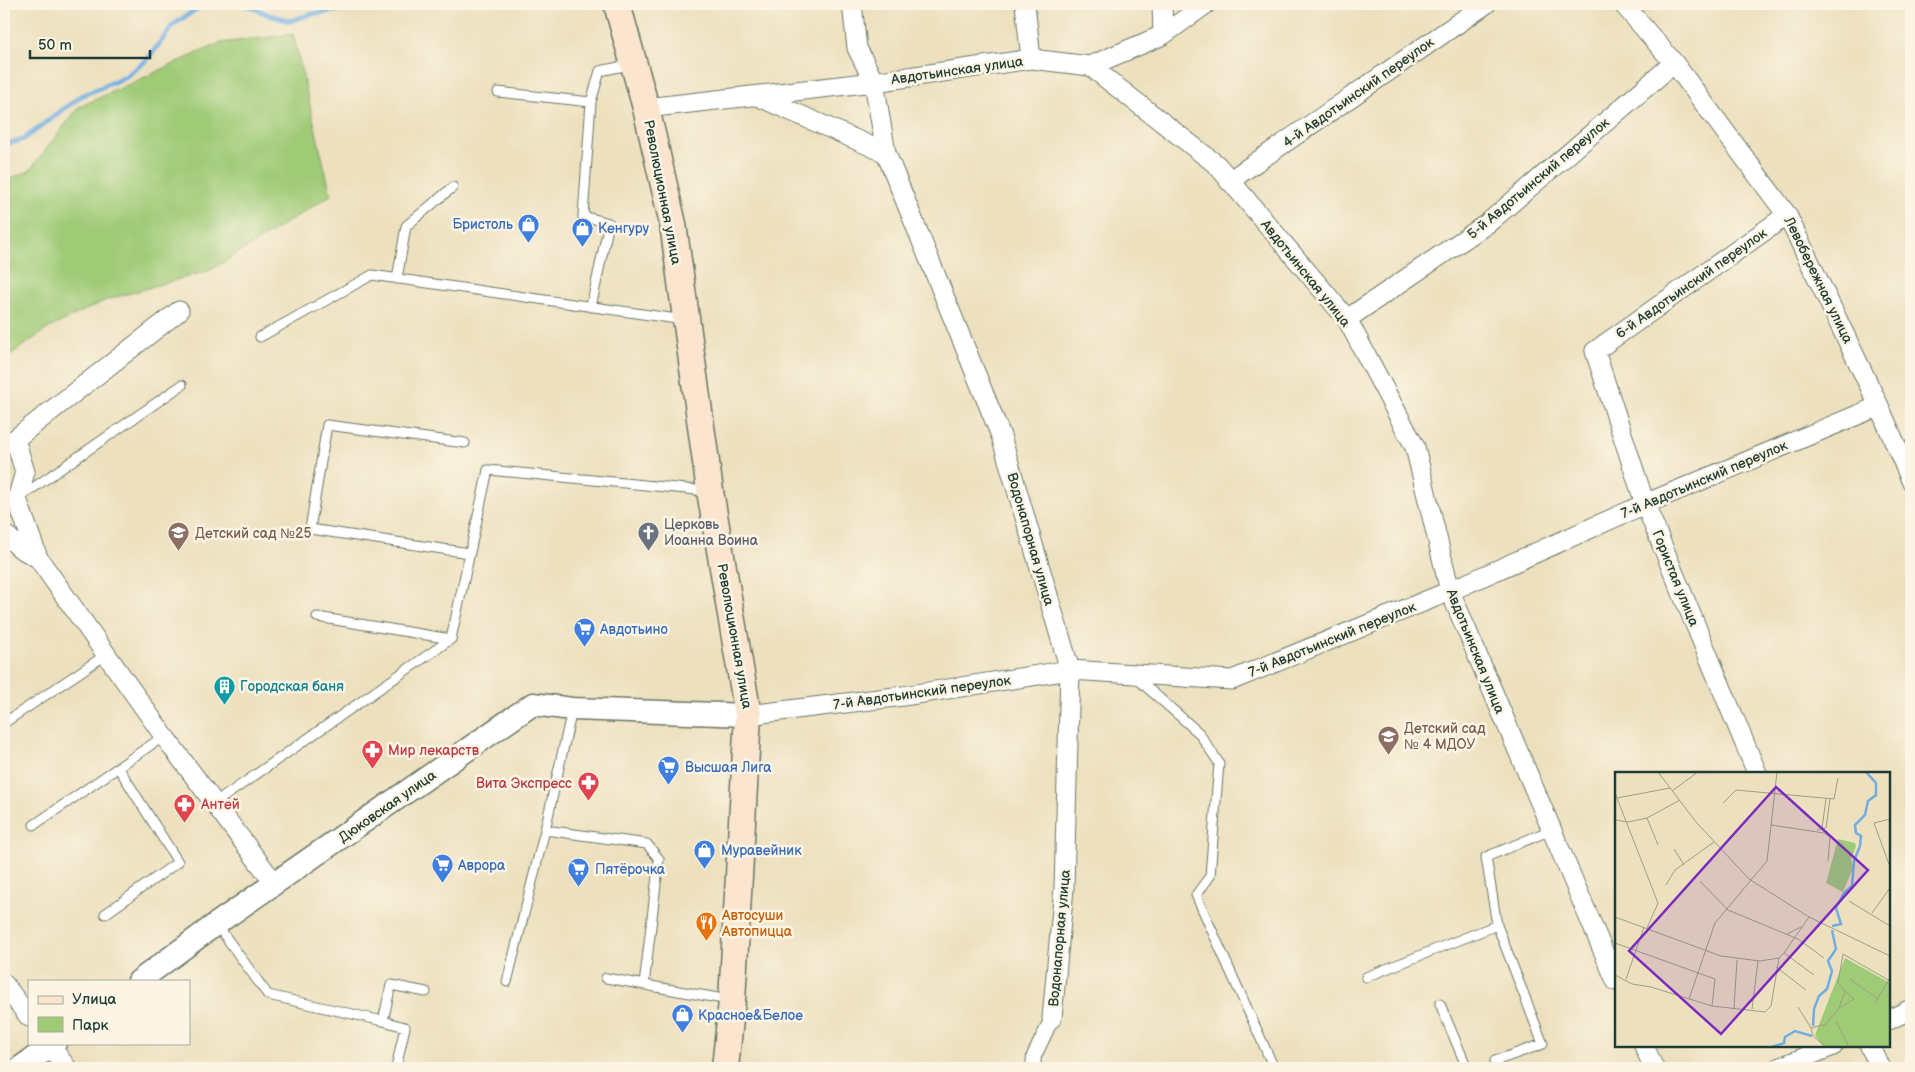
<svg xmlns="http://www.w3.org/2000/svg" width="1915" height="1072" viewBox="0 0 1915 1072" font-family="'Balsamiq Sans',sans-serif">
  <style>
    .green { fill: #9fca76; stroke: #5f8455 }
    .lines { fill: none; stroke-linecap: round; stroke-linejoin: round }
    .stream { stroke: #70ade2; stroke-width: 5 }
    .service-casing { stroke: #677664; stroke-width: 11 }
    .pedestrian-casing { stroke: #677664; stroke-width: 16 }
    .minor-casing { stroke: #677664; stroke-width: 21 }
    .tertiary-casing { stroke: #677664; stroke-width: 25 }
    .secondary-casing { stroke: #677664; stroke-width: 29 }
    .service { stroke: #fff; stroke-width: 9 }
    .pedestrian { stroke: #fff; stroke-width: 14 }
    .minor { stroke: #fff; stroke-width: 19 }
    .tertiary { stroke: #fff; stroke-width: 22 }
    .secondary { stroke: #fbe5cf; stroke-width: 26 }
    .labels { text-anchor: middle; stroke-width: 5; stroke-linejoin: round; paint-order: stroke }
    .street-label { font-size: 14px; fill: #1f3d34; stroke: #fcf5e5 }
    .shop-label { font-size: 14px; fill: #366cbe; stroke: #fcf5e5; text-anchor: start }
    .worship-label { font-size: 14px; fill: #5b616d; stroke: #fcf5e5; text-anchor: start }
    .education-label { font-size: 14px; fill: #785e54; stroke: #fcf5e5; text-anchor: start }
    .culture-label { font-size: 14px; fill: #0d838f; stroke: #fcf5e5; text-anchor: start }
    .health-label { font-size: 14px; fill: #be3a42; stroke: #fcf5e5; text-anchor: start }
    .food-label { font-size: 14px; fill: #c56008; stroke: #fcf5e5; text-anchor: start }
    .inset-river { fill: none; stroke: #70ade2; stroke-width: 2.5 }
    .inset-road { fill: none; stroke: #9b9f87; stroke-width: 1 }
    .view { fill: #7b2cbf; fill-opacity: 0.15; stroke: #7b2cbf; stroke-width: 2.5 }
    .inset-edge { fill: none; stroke: #1f3d34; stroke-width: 2.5 }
  </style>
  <rect width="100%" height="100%" fill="#fcf5e5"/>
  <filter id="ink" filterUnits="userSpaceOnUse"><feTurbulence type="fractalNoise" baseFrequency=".02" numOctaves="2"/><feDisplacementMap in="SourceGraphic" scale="10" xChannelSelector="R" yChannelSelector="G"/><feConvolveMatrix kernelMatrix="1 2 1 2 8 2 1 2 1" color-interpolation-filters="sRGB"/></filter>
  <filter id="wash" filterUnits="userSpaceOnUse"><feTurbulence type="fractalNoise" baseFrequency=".0096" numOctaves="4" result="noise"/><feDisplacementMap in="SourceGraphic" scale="20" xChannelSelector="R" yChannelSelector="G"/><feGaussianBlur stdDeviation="1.12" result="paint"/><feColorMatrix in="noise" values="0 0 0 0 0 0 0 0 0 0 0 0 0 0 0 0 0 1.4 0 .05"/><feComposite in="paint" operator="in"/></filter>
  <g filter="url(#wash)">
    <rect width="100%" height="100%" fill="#ede0be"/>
    <path class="green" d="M293 34 331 195 211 270 106 300 49 328 4 359V181L29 171 79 107 220 43Z"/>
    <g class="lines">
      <path class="stream" d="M245 4 269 15 290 21 311 14 355 8 368 4
        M4 145 24 139 81 96 125 77 148 59 173 25 201 6 230 4"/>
    </g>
  </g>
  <g filter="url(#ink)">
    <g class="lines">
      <defs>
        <path id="service" d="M498 92 591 102
          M397 279 406 226 453 187
          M591 307 609 223 583 216 591 102 600 71 633 64
          M260 337 372 275 684 320
          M465 443 327 425 310 529 469 553
          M20 497 182 385
          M317 617 451 639
          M1134 676 1199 733 1219 763 1210 876 1196 895 1274 1068
          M4 723 107 654
          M215 803 451 639 488 470 707 491
          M34 825 164 736
          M545 830 647 844 659 859 644 985
          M105 914 178 862 118 767
          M217 925 268 995 383 1021 391 985 426 992
          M1366 977 1497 925
          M606 978 729 1000
          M507 982 545 830 572 710
          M1440 1004 1467 1068
          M383 1021 405 1027 396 1068
          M1498 1068 1495 1061 1543 1044 1497 925 1486 857 1551 830"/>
        <path id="pedestrian" d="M1033 1068 1034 1056 1052 1018"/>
        <path id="minor" d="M852 4 857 48 874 82 886 153 1001 436 1070 670 1064 888 1052 1018
          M1025 4 1031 59
          M1162 4 1163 35
          M1623 4 1674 63 1787 215 1879 406 1911 480
          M1090 66 1163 35 1206 4
          M757 96 886 153
          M646 108 874 82 1031 59 1090 66 1217 165 1347 319 1415 447 1450 591 1616 981
          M1229 181 1486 4
          M179 311 15 439 25 472 17 499 38 558 164 736 275 884
          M1347 319 1488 223 1674 63
          M4 537H8L20 548 38 558
          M748 715 903 696 1070 670 1232 680 1450 591 1645 504 1879 406
          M1757 773 1645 504 1595 351 1787 215
          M4 984 29 1017
          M1889 1020 1911 1009
          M48 1043 67 1068
          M1644 1046 1654 1068
          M1870 1046 1880 1068
          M1778 1068 1833 1046"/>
        <path id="tertiary" d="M139 981 216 924 533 704 572 709 748 715
          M20 1068 55 1043"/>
        <path id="secondary" d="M617 4 646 108 673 224 710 491 748 715 732 1001 725 1068"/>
      </defs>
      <use href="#service" class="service-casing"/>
      <use href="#pedestrian" class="pedestrian-casing"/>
      <use href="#minor" class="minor-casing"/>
      <use href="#tertiary" class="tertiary-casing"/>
      <use href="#secondary" class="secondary-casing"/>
      <use href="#service" class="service"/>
      <use href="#pedestrian" class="pedestrian"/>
      <use href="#minor" class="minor"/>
      <use href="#tertiary" class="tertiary"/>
      <use href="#secondary" class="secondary"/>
    </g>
  </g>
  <defs>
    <symbol id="shop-pin" viewBox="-11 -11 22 30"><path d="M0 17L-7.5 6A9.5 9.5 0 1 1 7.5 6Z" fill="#3f7fe0" stroke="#fcf5e5"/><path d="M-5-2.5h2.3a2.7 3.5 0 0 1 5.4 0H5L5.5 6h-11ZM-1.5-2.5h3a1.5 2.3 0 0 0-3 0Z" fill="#fff"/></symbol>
    <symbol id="church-pin" viewBox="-11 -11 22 30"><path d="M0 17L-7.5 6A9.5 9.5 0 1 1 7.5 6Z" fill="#6b7280" stroke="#fcf5e5"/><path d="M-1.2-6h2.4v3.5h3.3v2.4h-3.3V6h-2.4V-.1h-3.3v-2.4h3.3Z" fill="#fff"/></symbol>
    <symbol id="school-pin" viewBox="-11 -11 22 30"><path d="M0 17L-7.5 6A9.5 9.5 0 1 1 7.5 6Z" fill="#8d6e63" stroke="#fcf5e5"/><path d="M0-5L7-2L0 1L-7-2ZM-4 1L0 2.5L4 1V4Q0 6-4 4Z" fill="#fff"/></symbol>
    <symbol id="supermarket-pin" viewBox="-11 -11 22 30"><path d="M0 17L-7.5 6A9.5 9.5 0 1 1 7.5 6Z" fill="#3f7fe0" stroke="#fcf5e5"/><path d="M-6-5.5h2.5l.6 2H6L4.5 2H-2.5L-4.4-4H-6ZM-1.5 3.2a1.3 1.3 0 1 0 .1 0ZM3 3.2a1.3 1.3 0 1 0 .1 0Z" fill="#fff"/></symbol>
    <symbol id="building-pin" viewBox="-11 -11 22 30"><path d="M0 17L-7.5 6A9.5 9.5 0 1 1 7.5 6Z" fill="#0f9aa8" stroke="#fcf5e5"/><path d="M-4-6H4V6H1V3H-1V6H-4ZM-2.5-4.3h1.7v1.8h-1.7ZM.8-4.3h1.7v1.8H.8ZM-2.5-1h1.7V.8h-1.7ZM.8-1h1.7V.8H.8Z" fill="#fff"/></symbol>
    <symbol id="pharmacy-pin" viewBox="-11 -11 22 30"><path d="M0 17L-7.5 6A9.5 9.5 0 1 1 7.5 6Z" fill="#e0444e" stroke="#fcf5e5"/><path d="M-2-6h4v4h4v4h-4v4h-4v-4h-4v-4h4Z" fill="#fff"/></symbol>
    <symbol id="restaurant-pin" viewBox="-11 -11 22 30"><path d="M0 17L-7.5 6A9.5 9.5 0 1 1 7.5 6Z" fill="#e8710a" stroke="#fcf5e5"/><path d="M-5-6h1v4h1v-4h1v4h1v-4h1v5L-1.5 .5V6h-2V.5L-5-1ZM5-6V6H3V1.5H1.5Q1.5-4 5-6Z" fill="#fff"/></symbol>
  </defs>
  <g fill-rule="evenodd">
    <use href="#shop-pin" x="516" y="212" width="25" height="34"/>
    <use href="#shop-pin" x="570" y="216" width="25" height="34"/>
    <use href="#church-pin" x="636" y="520" width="25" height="34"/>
    <use href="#school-pin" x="166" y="520" width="25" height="34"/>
    <use href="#supermarket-pin" x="572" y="616" width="25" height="34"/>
    <use href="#building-pin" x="212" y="674" width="25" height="34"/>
    <use href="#school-pin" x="1376" y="724" width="25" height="34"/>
    <use href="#pharmacy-pin" x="360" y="738" width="25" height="34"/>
    <use href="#supermarket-pin" x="656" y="754" width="25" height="34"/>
    <use href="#pharmacy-pin" x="576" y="770" width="25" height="34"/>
    <use href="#pharmacy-pin" x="172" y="792" width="25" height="34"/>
    <use href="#shop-pin" x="692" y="838" width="25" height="34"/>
    <use href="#supermarket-pin" x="430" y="852" width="25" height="34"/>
    <use href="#supermarket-pin" x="566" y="856" width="25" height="34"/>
    <use href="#restaurant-pin" x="694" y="910" width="25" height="34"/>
    <use href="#shop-pin" x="670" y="1002" width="25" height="34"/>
  </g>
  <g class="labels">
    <g class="street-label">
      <text transform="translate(957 70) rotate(-8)" y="5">Авдотьинская улица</text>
      <text transform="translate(1358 92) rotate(-35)" y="5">4-й Авдотьинский переулок</text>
      <text transform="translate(1538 178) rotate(-40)" y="5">5-й Авдотьинский переулок</text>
      <text transform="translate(663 192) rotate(79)" y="5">Революционная улица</text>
      <text transform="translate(1306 273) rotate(51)" y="5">Авдотьинская улица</text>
      <text transform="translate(1819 280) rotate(64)" y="5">Левобережная улица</text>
      <text transform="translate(1691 283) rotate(-35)" y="5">6-й Авдотьинский переулок</text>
      <text transform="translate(1704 479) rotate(-23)" y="5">7-й Авдотьинский переулок</text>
      <text transform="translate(1031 539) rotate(74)" y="5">Водонапорная улица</text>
      <text transform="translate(1676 578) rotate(68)" y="5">Гористая улица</text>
      <text transform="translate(735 636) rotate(80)" y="5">Революционная улица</text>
      <text transform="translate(1332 639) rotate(-22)" y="5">7-й Авдотьинский переулок</text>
      <text transform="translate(1476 651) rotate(68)" y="5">Авдотьинская улица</text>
      <text transform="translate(922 692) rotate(-8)" y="5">7-й Авдотьинский переулок</text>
      <text transform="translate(387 806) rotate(-35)" y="5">Дюковская улица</text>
      <text transform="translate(1059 938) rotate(-85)" y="5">Водонапорная улица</text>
    </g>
    <g class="shop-label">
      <text x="513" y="229" text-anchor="end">Бристоль</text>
      <text x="598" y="233">Кенгуру</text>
      <text x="600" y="634">Авдотьино</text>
      <text x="685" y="772">Высшая Лига</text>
      <text x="721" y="855">Муравейник</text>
      <text x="458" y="870">Аврора</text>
      <text x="595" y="874">Пятёрочка</text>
      <text x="698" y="1020">Красное&amp;Белое</text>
    </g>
    <g class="worship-label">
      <text x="664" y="529">Церковь<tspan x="664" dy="16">Иоанна Воина</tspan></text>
    </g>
    <g class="education-label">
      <text x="195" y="538">Детский сад №25</text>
      <text x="1404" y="733">Детский сад<tspan x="1404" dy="16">№ 4 МДОУ</tspan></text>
    </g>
    <g class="culture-label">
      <text x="240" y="691">Городская баня</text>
    </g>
    <g class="health-label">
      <text x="388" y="755">Мир лекарств</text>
      <text x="572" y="788" text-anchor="end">Вита Экспресс</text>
      <text x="201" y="809">Антей</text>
    </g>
    <g class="food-label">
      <text x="722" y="920">Автосуши<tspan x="722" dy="16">Автопицца</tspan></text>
    </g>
  </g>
  <g transform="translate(1615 772)">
    <rect width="275" height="275" fill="#ede0be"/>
    <path d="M223 67 240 71 241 74 236 87 238 96 228 120 211 111ZM230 186 275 211V275H209L200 263Z" fill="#9fca76"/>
    <path class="inset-river" d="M217 154 226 152 221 136 229 121 237 114 239 89 245 74 246 64 241 61 240 53 250 43 253 29 261 23V11L251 0M198 254 199 237 204 224 212 217 217 199 213 189 221 177 217 158M157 275 169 271 170 265 180 259 197 264"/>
    <path class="inset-road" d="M43 0 81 50 134 107 194 145 275 184M57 19 83 0M0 21 43 131 32 156M2 26 55 16M108 31 121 18 219 27 223 6M32 46 43 73M275 47 259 51 275 95M0 48 13 50 32 46 65 28M156 53 209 61 215 65 213 89M207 56H211L215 27M202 58 207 56 211 27M59 77 69 93M85 109 113 138 183 167 209 186M51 113 60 98 99 70M234 129 275 154M257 141 275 116M0 145 106 184 145 189 164 186 169 181 194 145M172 162 186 155M0 171 100 207 97 234M169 181 199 203M161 195 191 218M0 203 17 212 36 215 97 234 150 240 156 234 164 186M11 207 29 155M235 207 263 227M74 227 100 151 152 89 162 0M260 231 275 206M183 235 196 256M119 236 122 188M224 236 239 227 230 219M137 237 143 189M221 249 234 275M211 275 198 264 196 256 211 252 224 236 230 219 223 211 228 182 275 209"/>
    <path class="view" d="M161 15 253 98 106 262 14 179Z"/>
    <rect width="275" height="275" class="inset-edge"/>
  </g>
  <rect width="1915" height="1072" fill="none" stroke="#fcf5e5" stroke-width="20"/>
  <rect x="28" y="980" width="162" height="65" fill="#fcf5e5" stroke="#a4ab9e"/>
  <rect x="38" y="996" width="25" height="8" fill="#fbe5cf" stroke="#a4ab9e"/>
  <text x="72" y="1004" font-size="15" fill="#1f3d34">Улица</text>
  <rect x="38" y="1017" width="25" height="15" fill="#9fca76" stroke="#a4ab9e"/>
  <text x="72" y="1030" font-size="15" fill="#1f3d34">Парк</text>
  <path d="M30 50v8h120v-8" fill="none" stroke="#1f3d34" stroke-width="2.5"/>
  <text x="38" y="50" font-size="15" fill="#1f3d34" stroke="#fcf5e5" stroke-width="4" paint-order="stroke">50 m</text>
</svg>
